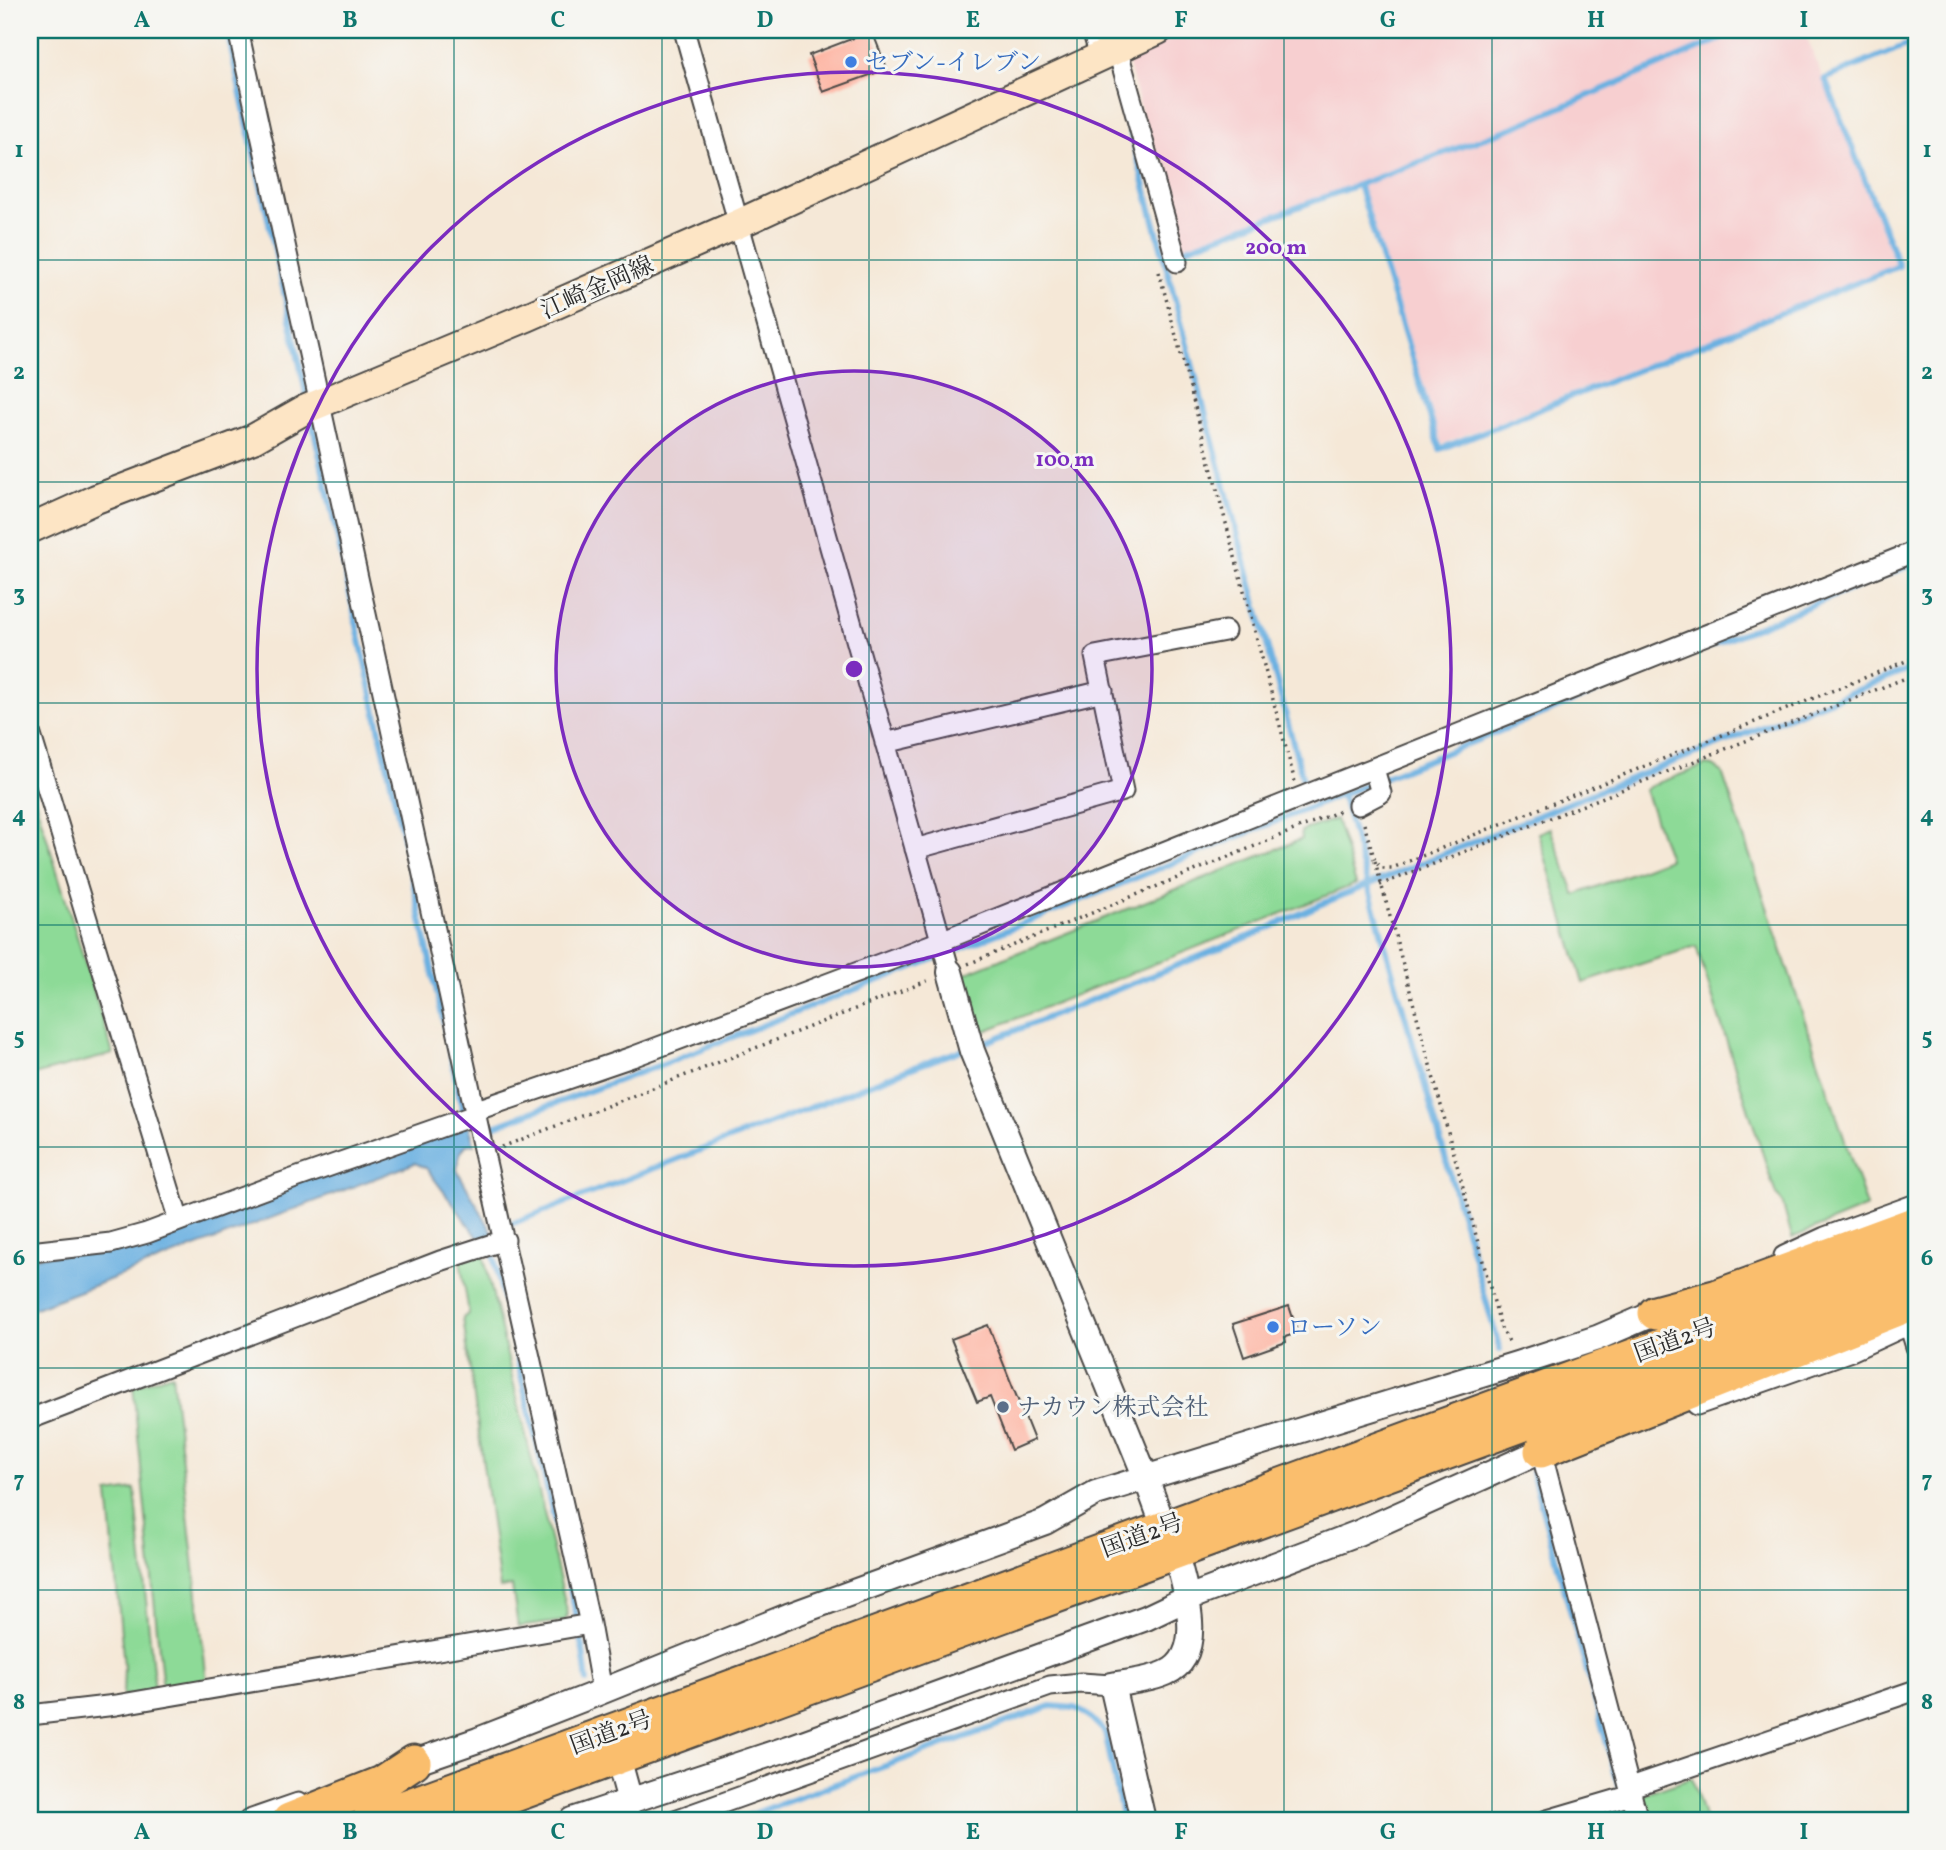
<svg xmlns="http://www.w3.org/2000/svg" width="1946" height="1850" viewBox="0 0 1946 1850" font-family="Vollkorn,'Noto Serif JP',serif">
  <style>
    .built { fill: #f7cfd0 }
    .green { fill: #8dda97; stroke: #5c8261; stroke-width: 2 }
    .water { fill: #6bb0e1; stroke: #4b6e86; stroke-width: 2 }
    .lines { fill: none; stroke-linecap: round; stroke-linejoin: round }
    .stream { stroke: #6bb0e1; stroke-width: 6 }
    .building { fill: #ffab97 }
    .minor-casing { stroke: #494745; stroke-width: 23 }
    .tertiary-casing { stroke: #494745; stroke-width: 28 }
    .secondary-casing { stroke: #494745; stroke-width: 32 }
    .trunk-casing { stroke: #494745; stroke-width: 37 }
    .path { stroke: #494745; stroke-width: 3.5; stroke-dasharray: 2 5; stroke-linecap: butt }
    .minor { stroke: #fff; stroke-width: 19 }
    .tertiary { stroke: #fff; stroke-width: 24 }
    .secondary { stroke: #fde5c5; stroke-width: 28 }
    .trunk { stroke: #fabe6d; stroke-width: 33 }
    .grid { fill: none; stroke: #0f766e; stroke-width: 2; stroke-opacity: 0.55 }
    .ring { fill: none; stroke: #7b2cbf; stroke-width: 3.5 }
    .shop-dot { fill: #3f7fe0; stroke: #f6f6f2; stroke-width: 2.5 }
    .service-dot { fill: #5c6f8a; stroke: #f6f6f2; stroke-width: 2.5 }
    .labels { text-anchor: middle; stroke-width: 6; stroke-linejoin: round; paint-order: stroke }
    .shop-label { font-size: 24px; fill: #366cbe; stroke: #f6f6f2; text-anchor: start }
    .street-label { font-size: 24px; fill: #2b2b2b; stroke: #f6f6f2 }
    .service-label { font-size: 24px; fill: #4e5e75; stroke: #f6f6f2; text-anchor: start }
    .centre { fill: #7b2cbf; stroke: #f6f6f2; stroke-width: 3.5 }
    .ring-label { font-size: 21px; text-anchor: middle; font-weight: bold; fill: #7b2cbf; stroke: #f6f6f2; stroke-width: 6; stroke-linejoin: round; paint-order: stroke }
    .neatline { fill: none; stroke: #0f766e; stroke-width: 2.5 }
    .grid-label { font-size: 23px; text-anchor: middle; font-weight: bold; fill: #0f766e }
  </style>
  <rect width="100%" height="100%" fill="#f6f6f2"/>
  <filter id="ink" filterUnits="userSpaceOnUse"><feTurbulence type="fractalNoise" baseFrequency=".0143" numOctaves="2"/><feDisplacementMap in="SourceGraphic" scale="14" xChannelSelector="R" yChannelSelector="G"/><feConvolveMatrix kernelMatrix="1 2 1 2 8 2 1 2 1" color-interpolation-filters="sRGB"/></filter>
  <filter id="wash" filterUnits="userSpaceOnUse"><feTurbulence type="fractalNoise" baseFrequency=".00686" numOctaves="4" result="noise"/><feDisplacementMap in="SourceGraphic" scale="28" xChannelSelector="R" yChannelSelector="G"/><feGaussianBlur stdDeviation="1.57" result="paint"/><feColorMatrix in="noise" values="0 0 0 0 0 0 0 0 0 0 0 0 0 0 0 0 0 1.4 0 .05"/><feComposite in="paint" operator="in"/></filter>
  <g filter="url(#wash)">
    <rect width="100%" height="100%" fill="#f5e8d7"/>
    <path class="built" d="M1183 30H1804L1895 265 1442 444 1361 181 1178 248 1129 65 1134 52Z"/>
    <path class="green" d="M1706 765 1713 766 1722 772 1867 1207 1792 1238 1782 1201 1776 1195 1696 946 1583 983 1538 833 1550 828 1575 895 1669 859 1645 790 1650 786Z
      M30 783 113 1054 30 1076Z
      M1336 819 1356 884 980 1033 964 974 1302 839 1301 831Z
      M483 1253 568 1615 564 1621 518 1627 512 1586 500 1588 463 1318 469 1313 460 1260Z
      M172 1374 207 1682 163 1690 133 1386Z
      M135 1489 155 1691 123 1696 124 1666 108 1493Z
      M1692 1778 1705 1820H1642L1636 1797Z"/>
    <path class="water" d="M468 1122 474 1144 466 1145 460 1154 457 1170 494 1235 480 1240 426 1168 415 1163 30 1310V1257L76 1253Z"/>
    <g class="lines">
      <path class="stream" d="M227 30 308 402
        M1103 30V31
        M1116 78 1306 791
        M1359 185 1440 449 1899 266 1825 79 1916 41
        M1179 251 1517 126 1742 30
        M311 416 464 1116
        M1342 794 1500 1350
        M984 1043 1258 933 1319 905 1581 798 1916 667
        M483 1130 655 1067 957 950 1916 563
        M511 1224 917 1066 962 1050
        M492 1249 581 1636 587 1681
        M1532 1472 1628 1820
        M736 1820 1051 1706 1075 1708 1089 1716 1105 1732 1123 1820"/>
    </g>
    <g id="blocks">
      <path class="building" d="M872 31 887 69 823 92 809 55Z
        M1289 1306 1298 1333 1285 1337 1286 1342 1244 1357 1233 1324Z
        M988 1325 1034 1440 1011 1450 990 1397 977 1402 951 1339Z"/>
    </g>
  </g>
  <g filter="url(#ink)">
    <use href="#blocks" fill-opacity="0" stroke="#494745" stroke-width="2"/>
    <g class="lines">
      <defs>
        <path id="minor" d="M238 30 484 1153 590 1624 602 1691
          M684 30 950 972
          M1092 30 1100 56
          M1117 48 1177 262
          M30 732 179 1221
          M885 743 1103 691
          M1358 805 1381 793 1374 769
          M915 849 1123 791 1095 656 1225 631
          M474 1111 632 1057 941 941 1916 551
          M30 1252 111 1243 147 1233 267 1188 475 1115
          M1784 1256 1825 1237 1916 1204
          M1909 1324 1916 1347
          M1697 1405 1851 1351 1916 1321
          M30 1419 440 1261 505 1240
          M1551 1449 1541 1451 1638 1820
          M30 1715 116 1705 590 1624
          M1631 1787 1916 1690
          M249 1820 298 1803
          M675 1820 1050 1686 1081 1683 1112 1685
          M1547 1820 1632 1795"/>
        <path id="tertiary" d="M950 972 972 1051 1146 1478 1158 1511
          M414 1762 478 1740 588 1697 788 1616 1045 1522 1096 1493 1517 1364 1597 1338 1655 1313
          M622 1772 630 1801 623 1816
          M572 1820 789 1748 1146 1618 1188 1598 1358 1533 1541 1451
          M1143 1820 1112 1685C1129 1682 1150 1680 1166 1673 1204 1657 1188 1599 1180 1569"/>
        <path id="secondary" d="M30 529 96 499 253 439 304 410 527 317 738 224 1158 30"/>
        <path id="trunk" d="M1655 1313 1715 1297 1916 1223
          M1541 1451 1911 1304
          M289 1820 382 1783 414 1762
          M369 1820 1916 1252
          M447 1820 1916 1280"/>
      </defs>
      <use href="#minor" class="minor-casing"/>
      <use href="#tertiary" class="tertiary-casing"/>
      <use href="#secondary" class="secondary-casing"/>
      <use href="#trunk" class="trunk-casing"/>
      <path class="path" d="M1159 272 1295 782
        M1364 824 1375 861 1382 868H1392L1916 657
        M1375 861 1501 1328 1511 1345
        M1380 885 1916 674
        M968 964 1340 811
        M502 1147 932 979"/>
      <use href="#minor" class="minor"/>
      <use href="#tertiary" class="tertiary"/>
      <use href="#secondary" class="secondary"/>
      <use href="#trunk" class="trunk"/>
    </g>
  </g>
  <path class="grid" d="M246 30V1820M454 30V1820M662 30V1820M869 30V1820M1077 30V1820M1284 30V1820M1492 30V1820M1700 30V1820M30 260H1916M30 482H1916M30 703H1916M30 925H1916M30 1147H1916M30 1368H1916M30 1590H1916"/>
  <circle cx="854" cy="669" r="298" fill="#7b2cbf" fill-opacity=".12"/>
  <g class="ring">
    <circle cx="854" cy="669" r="298"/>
    <circle cx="854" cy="669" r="597"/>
  </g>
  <g class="shop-dot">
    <circle cx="851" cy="62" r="7"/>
    <circle cx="1273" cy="1327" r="7"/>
  </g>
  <circle class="service-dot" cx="1003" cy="1407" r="7"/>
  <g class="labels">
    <g class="shop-label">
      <text x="865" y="70">セブン-イレブン</text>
      <text x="1287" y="1335">ローソン</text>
    </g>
    <g class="street-label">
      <text transform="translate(597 287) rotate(-24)" y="8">江崎金岡線</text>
      <text transform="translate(1675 1340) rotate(-20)" y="8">国道2号</text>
      <text transform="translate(1142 1535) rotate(-20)" y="8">国道2号</text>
      <text transform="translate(611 1732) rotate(-20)" y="8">国道2号</text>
    </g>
    <g class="service-label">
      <text x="1017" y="1415">ナカウン株式会社</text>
    </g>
  </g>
  <circle cx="854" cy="669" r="10" class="centre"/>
  <g class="ring-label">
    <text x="1276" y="254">200 m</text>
    <text x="1065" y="466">100 m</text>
  </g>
  <rect width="1946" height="1850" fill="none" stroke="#f6f6f2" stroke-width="77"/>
  <rect x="38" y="38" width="1870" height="1774" class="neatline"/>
  <g class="grid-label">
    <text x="142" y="27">A</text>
    <text x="350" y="27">B</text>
    <text x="558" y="27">C</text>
    <text x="765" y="27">D</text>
    <text x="973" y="27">E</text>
    <text x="1181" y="27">F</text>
    <text x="1388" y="27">G</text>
    <text x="1596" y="27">H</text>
    <text x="1804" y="27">I</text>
    <text x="19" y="157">1</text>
    <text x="1927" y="157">1</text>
    <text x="19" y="379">2</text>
    <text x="1927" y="379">2</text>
    <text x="19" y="601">3</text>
    <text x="1927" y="601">3</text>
    <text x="19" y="822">4</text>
    <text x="1927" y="822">4</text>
    <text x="19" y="1044">5</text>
    <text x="1927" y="1044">5</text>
    <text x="19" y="1265">6</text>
    <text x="1927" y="1265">6</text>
    <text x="19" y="1487">7</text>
    <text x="1927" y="1487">7</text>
    <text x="19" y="1709">8</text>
    <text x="1927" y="1709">8</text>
    <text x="142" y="1839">A</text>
    <text x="350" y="1839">B</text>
    <text x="558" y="1839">C</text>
    <text x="765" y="1839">D</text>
    <text x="973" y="1839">E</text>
    <text x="1181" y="1839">F</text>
    <text x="1388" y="1839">G</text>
    <text x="1596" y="1839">H</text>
    <text x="1804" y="1839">I</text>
  </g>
</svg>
